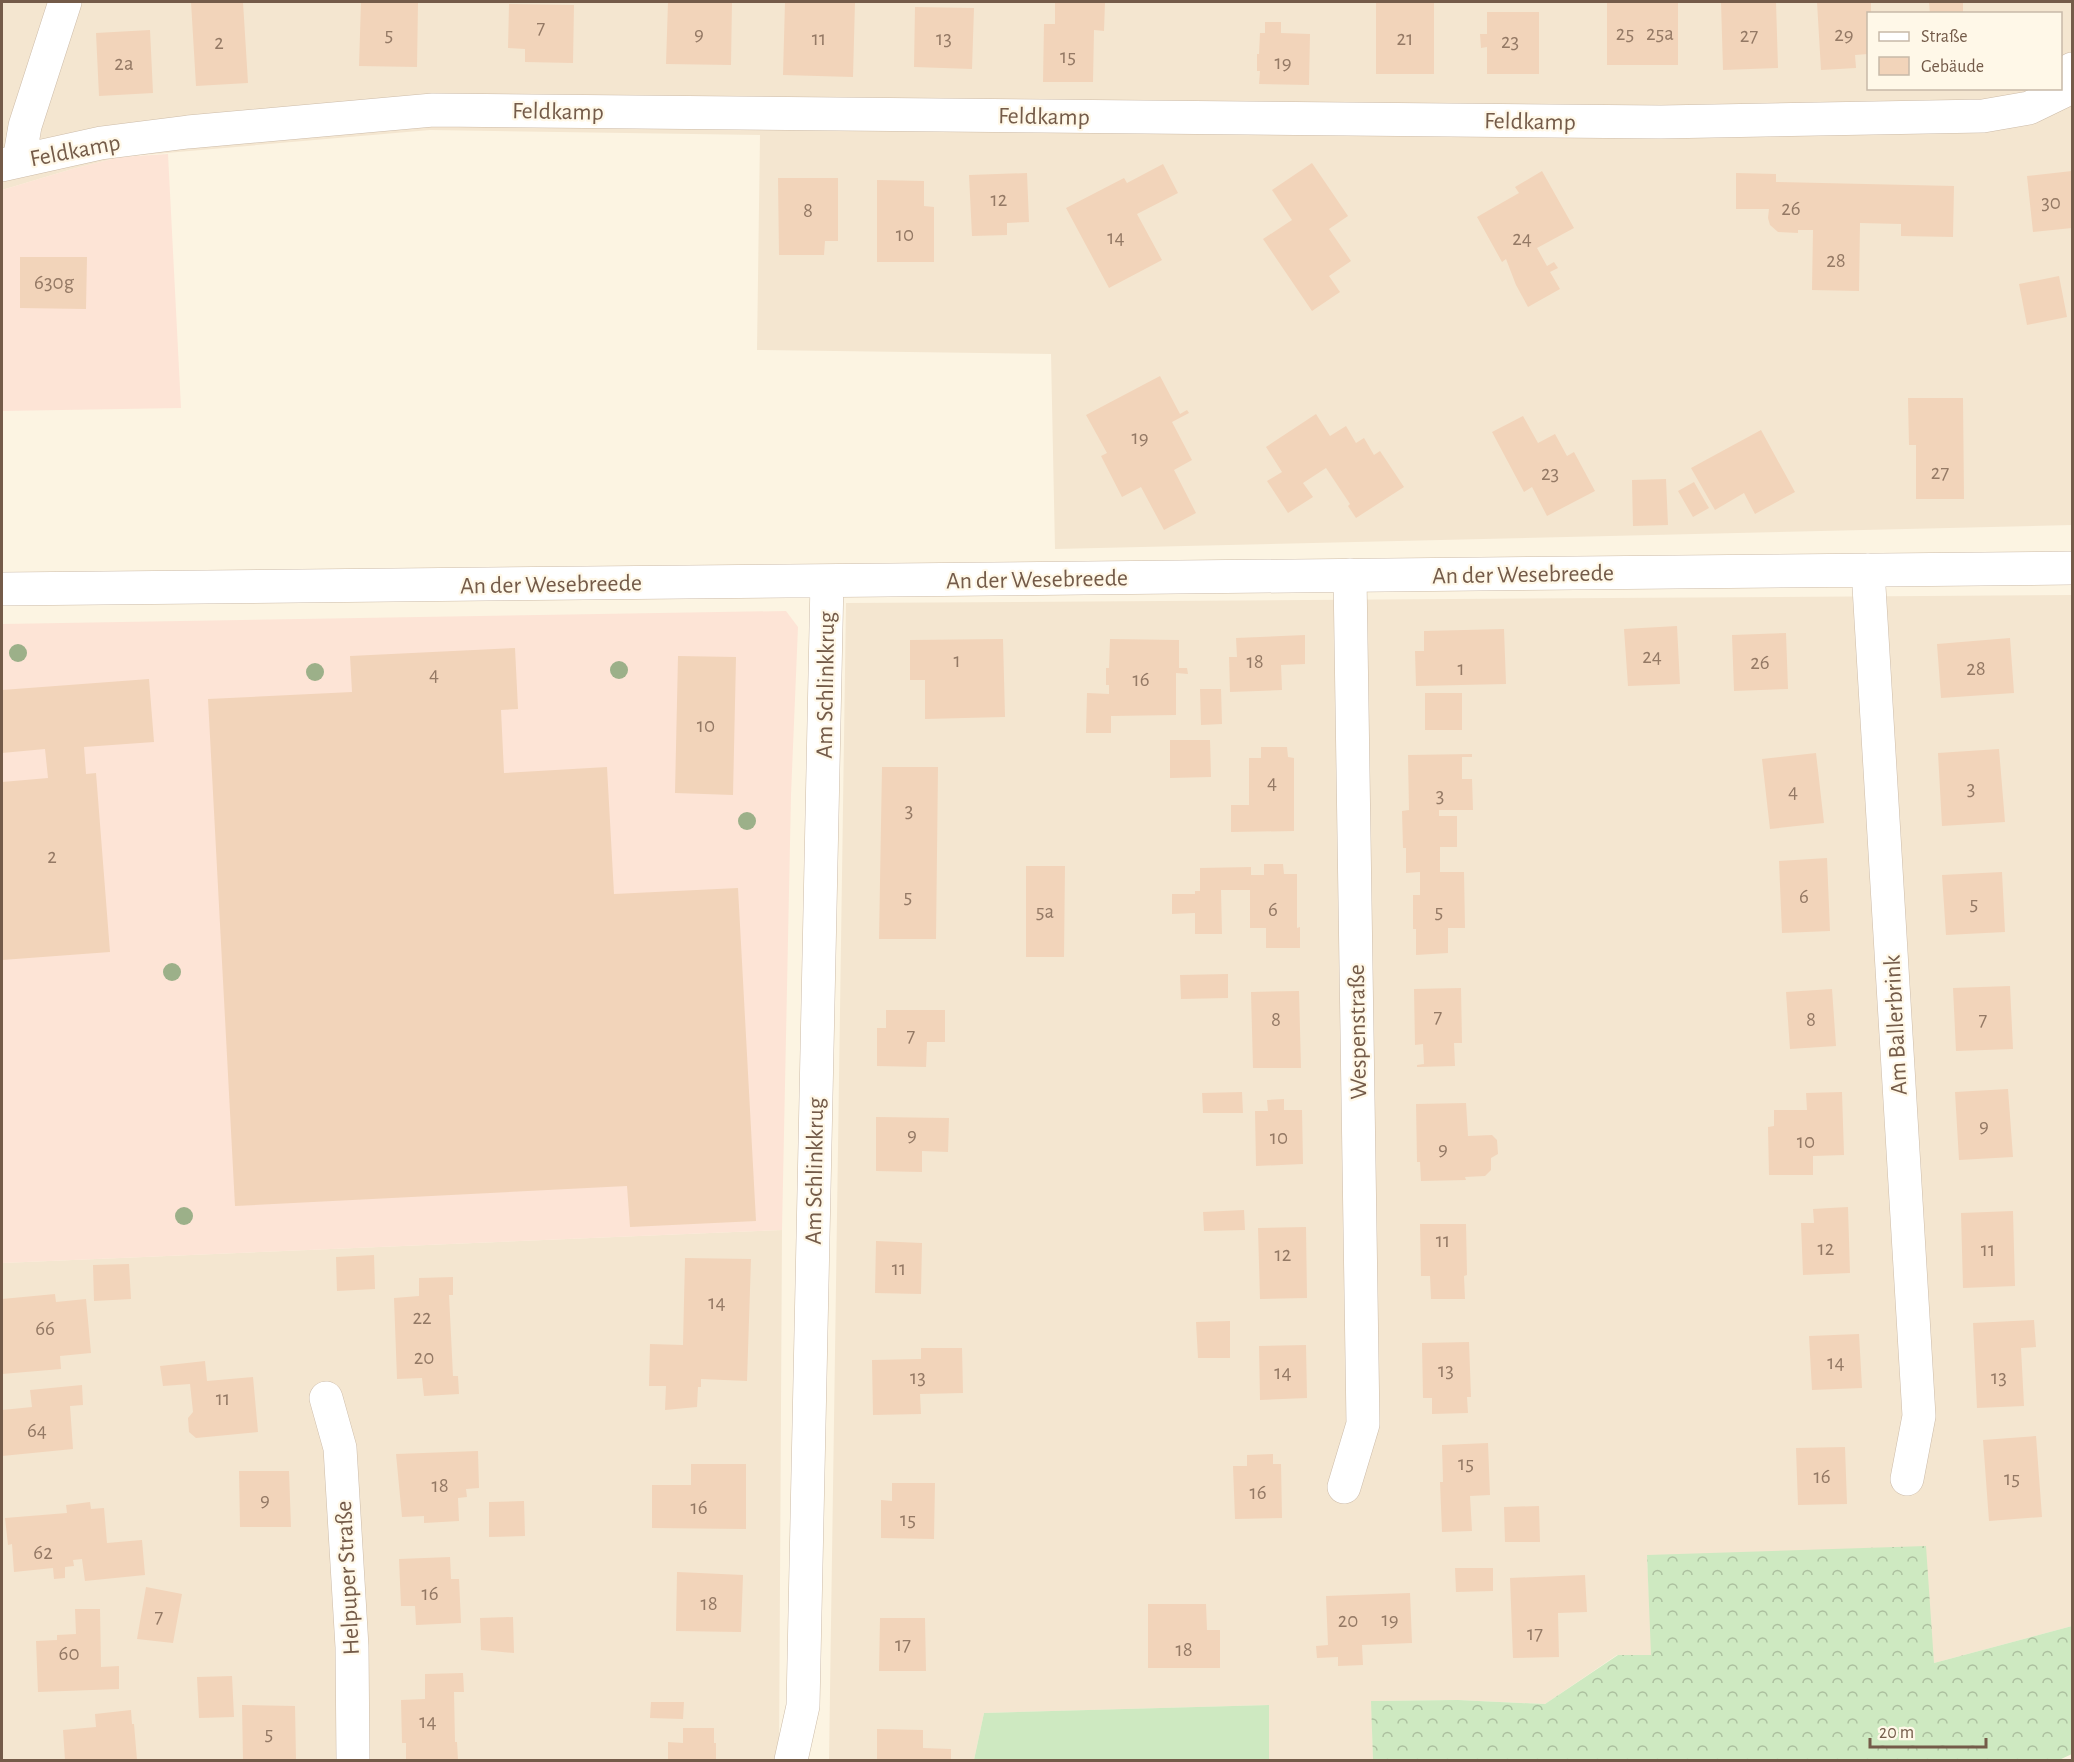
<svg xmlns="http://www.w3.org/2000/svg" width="2074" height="1762" viewBox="0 0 2074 1762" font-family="'Alegreya Sans',sans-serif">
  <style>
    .residential { fill: #f4e6d0; fill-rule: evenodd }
    .commercial { fill: #fde4d6 }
    .grass { fill: #cee9c1 }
    .forest { fill: url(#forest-crowns) }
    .building { fill: #f2d4ba }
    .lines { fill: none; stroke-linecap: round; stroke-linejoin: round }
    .minor-casing { stroke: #cdbca9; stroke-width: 34 }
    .minor { stroke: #fff; stroke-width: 33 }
    .tree { fill: #9cb089 }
    .labels { text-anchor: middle; stroke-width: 4.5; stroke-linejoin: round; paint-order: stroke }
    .number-label { font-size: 21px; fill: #947965 }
    .street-label { font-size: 24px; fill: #745b49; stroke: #fff8e8 }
  </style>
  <defs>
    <pattern id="forest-crowns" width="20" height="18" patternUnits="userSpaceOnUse" patternTransform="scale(1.5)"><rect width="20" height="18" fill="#cee9c1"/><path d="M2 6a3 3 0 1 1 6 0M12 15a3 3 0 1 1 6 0" fill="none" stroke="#acc09f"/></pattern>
  </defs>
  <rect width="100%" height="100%" fill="#fcf4e2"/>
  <path class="residential" d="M2 2H2072V525L1055 549 1051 354 757 350 760 135 430 130 120 157 72 169 2 190ZM1868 14H2060V88H1868Z
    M2072 595V1626L1934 1663 1647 1555 1652 1656 1617 1655 1545 1704 1458 1700 1372 1701 1373 1760H1269V1705L984 1713 974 1760H829L846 603Z
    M782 1230 779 1760H2V1263Z"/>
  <path class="commercial" d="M168 154 181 408 2 411V190L72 169 120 157Z
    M786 611 798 627 791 795 782 1230 2 1263V624Z"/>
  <path class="grass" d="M1269 1705V1760H974L984 1713Z"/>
  <path class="forest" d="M1926 1546 1934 1663 2072 1626V1754L2059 1760H1373L1371 1701 1458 1700 1545 1704 1618 1655H1651L1647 1555Z"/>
  <path class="building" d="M191 2H243L248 83 196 86Z
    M361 2H418L417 67 359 66Z
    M668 2H732L731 65 666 64Z
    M785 2H855L853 77 783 75Z
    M1055 2H1105L1104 31 1094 30 1093 82H1043L1044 24H1055Z
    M1376 2H1434V74H1376Z
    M1607 2H1678V65H1607Z
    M1721 2H1776L1778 68 1723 70Z
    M1817 2H1871V14H1868V54L1855 55 1856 68 1821 70Z
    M1929 2H1963V14H1930Z
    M509 4 574 5 573 63 525 62V49L508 48Z
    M915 7 974 8 972 69 914 67Z
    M1487 12H1539V74H1487V47L1481 48 1480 34H1487Z
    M1265 22H1281V33L1310 34 1309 85 1259 84 1260 71H1257V54H1259L1260 33H1265Z
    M150 30 153 93 99 96 96 33Z
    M1312 163 1348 216 1329 229 1351 261 1329 276 1340 292 1312 311 1263 239 1292 220 1272 190Z
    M1163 164 1178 193 1137 214 1162 260 1109 288 1066 208 1124 178 1127 183Z
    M1542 171 1574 228 1537 248 1547 266 1554 262 1558 268 1550 272 1560 289 1528 307 1516 285 1506 259 1502 262 1477 217 1519 193 1515 187Z
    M2072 171V228L2033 232 2027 176Z
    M1027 173 1029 222 1007 223V235L972 236 969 175Z
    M1736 173 1776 174V182L1954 186 1953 237 1901 236V224L1860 223 1859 291 1812 290 1813 230H1798V233L1778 232 1770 225 1768 218 1769 209H1736Z
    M778 178H838V241H825L824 255H779Z
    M877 180 924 181V206L934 207V262H877Z
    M20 257H87L86 309 20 308Z
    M2059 276 2067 317 2027 325 2019 284Z
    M1160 376 1180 414 1187 410 1189 413 1172 422 1192 460 1174 470 1196 513 1164 530 1141 487 1122 497 1101 456 1107 453 1086 415Z
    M1908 398H1963L1964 499H1916V445H1909Z
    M1316 414 1330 436 1346 426 1356 443 1364 438 1374 455 1380 451 1404 487 1356 518 1348 506 1350 504 1326 468 1303 483 1313 497 1288 513 1267 481 1282 472 1266 447Z
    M1523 416 1538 443 1555 434 1567 456 1574 452 1595 491 1547 516 1532 487 1524 492 1492 432Z
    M1761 430 1795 492 1755 514 1744 493 1715 510 1691 468Z
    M1666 479 1668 525 1633 526 1632 480Z
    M1694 482 1709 508 1693 517 1678 491Z
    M1677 626 1680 684 1628 686 1624 629Z
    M1504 629 1506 684 1416 686 1415 651H1424V631Z
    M1786 633 1788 689 1734 691 1732 635Z
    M1305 635V664L1281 665 1282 690 1230 692 1229 657H1237L1236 638Z
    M2010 638 2014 693 1941 698 1937 644Z
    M1003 639 1005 717 925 719V680H910V640Z
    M1110 639 1179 640V668H1187L1188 674 1176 673V715L1111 716V733H1086L1087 693 1109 694V685H1106V668H1109Z
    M515 648 518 709 501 710 504 773 607 767 614 894 738 888 756 1221 630 1227 627 1186 235 1206 208 699 352 692 350 656Z
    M678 656 736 657 733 795 675 793Z
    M149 679 154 742 84 747 86 774 96 773 110 952 2 960V782L48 778 45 749 2 753V690Z
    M1200 689H1221L1222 724 1201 725Z
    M1425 693H1462V730H1425Z
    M1170 740H1210L1211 777 1170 778Z
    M1261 747H1287L1288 757 1294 758V831L1231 832V805H1249V758H1261Z
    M1999 749 2005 822 1942 826 1938 753Z
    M1816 753 1824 823 1770 829 1762 759Z
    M1472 754V757H1462V779H1472L1473 810H1439V816H1457V847H1440V872H1464L1465 928H1448V953L1416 955V929H1413V895H1420V872L1406 873V848H1403L1402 811 1409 810 1408 755Z
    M882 767H938L936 939H879Z
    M1827 858 1830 931 1782 933 1779 861Z
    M1264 864H1283L1284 874H1297V928L1300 927V948H1266V928H1250V890H1221L1222 934H1195V913L1172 914V894H1195V891H1200V868L1251 867V875H1264Z
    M1026 866H1065L1064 957H1026Z
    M2002 872 2005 932 1946 935 1942 875Z
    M1228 974V998L1181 999 1180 975Z
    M2010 986 2013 1049 1956 1051 1953 988Z
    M1461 988 1462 1043H1454L1455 1066 1417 1067V1065L1424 1064 1423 1044 1415 1045 1414 989Z
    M1832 989 1836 1046 1790 1049 1786 992Z
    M1299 991 1301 1068H1253L1251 992Z
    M886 1010H945V1042H927L926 1067 877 1066V1028H886Z
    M2008 1089 2013 1157 1959 1160 1955 1092Z
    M1242 1092 1243 1113H1203L1202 1093Z
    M1842 1092 1844 1155 1813 1156V1175H1769L1768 1127 1774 1126V1110H1807L1806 1093Z
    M1284 1099V1110H1302L1303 1164 1256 1166 1255 1111H1268L1267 1100Z
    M1466 1103 1468 1136 1492 1135 1497 1140 1498 1154 1491 1158V1170L1485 1176 1465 1177 1466 1180 1421 1181 1420 1162H1417L1416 1104Z
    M876 1117 949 1118 948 1152 922 1151V1172L876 1171Z
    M1848 1207 1850 1273 1803 1275 1801 1223H1814L1813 1209Z
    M1244 1210 1245 1230 1204 1231 1203 1212Z
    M2013 1211 2015 1286 1963 1288 1961 1213Z
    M1420 1224H1466L1467 1275 1464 1276 1465 1299H1431L1430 1276H1421Z
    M1306 1227 1307 1298 1260 1299 1258 1228Z
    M876 1241 922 1243 921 1294 875 1293Z
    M374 1255 375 1289 337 1291 336 1257Z
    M685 1258 751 1259 747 1381 701 1379V1387H698L697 1407 665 1410 666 1386H649L650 1344 683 1345Z
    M129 1264 131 1299 94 1301 93 1265Z
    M453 1277V1295H449L453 1376H458L459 1394 424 1396 422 1378 397 1379 394 1298 419 1296V1278Z
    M55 1294 56 1302 86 1299 91 1353 60 1356 61 1369 2 1374V1299Z
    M2034 1320 2036 1347 2021 1348 2024 1406 1977 1408 1973 1323Z
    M1230 1321V1358H1198L1196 1322Z
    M1859 1334 1862 1388 1812 1390 1809 1336Z
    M1469 1342 1471 1397H1467L1468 1413 1432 1414V1398H1423L1422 1343Z
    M1306 1345 1307 1398 1260 1400 1259 1346Z
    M921 1348H962L963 1393 920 1394 921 1414 873 1415 872 1360 921 1359Z
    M205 1361 207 1381 253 1377 258 1432 196 1438 189 1432 188 1418 193 1412 190 1384 163 1386 160 1366Z
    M82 1385 83 1405 70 1406 73 1449 2 1456V1410L32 1407 30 1390Z
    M2036 1436 2042 1517 1989 1521 1983 1440Z
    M1488 1443 1490 1495 1470 1496 1472 1531 1442 1532 1440 1482H1443L1442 1445Z
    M1845 1447 1847 1504 1798 1505 1796 1448Z
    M478 1451 479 1488 466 1489 467 1497 458 1498 459 1521 424 1523V1516L402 1517 396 1454Z
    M1273 1454V1464H1281L1282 1518 1235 1519 1233 1466H1247V1455Z
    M691 1464H746V1529L652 1528V1485H691Z
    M239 1471H289L291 1527H240Z
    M892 1483H935L934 1539 881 1538V1500L892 1501Z
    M524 1501 525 1536 489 1537V1502Z
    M90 1502 91 1509 104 1508 107 1543 142 1540 145 1575 85 1581 82 1559 73 1560 74 1566 65 1567V1578L54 1579 53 1568 14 1572 12 1544 8 1545 5 1518 67 1513 66 1505Z
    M1539 1506 1540 1542H1505L1504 1507Z
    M450 1557 451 1579H459L461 1623 416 1625 415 1606H401L399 1559Z
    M1455 1568H1493V1591L1456 1592Z
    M677 1572 743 1575 741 1632 676 1631Z
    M1585 1575 1587 1612 1558 1613 1559 1657 1513 1658 1510 1578Z
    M146 1587 182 1594 173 1643 137 1639Z
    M1410 1593 1412 1643 1362 1645 1363 1665 1338 1666V1657L1317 1658 1316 1646 1328 1645 1326 1596Z
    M1148 1604H1206L1207 1630H1220V1668H1148Z
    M75 1609H100L101 1667 119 1666V1689L38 1692 36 1641 57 1640V1635L76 1634Z
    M513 1617 514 1653 481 1650 480 1618Z
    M880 1618H925L926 1671H879Z
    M463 1673 464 1692H454L455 1742H457L458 1760H406V1743H402L401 1700 425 1699V1674Z
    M232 1676 234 1717 199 1718 197 1677Z
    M651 1702H684L683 1719 650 1718Z
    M242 1705 295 1706 296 1760H243Z
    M131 1710 132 1724H134L137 1760H65L63 1730 96 1727 95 1714Z
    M683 1728H714V1743H716V1760H668V1742L683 1743Z
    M877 1729 923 1730V1748L951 1749V1760H877Z"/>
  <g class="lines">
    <defs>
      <path id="minor" d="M19 161 25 126 65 2
        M2 165 101 143 188 132 433 110 1661 122 1983 116 2029 108 2062 92 2072 69
        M1868 570 1919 1416 1907 1479
        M2 589 2072 568
        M326 1398 340 1448 352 1647 353 1760
        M1344 1487 1363 1424 1350 575
        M791 1760 803 1706 827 581"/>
    </defs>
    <use href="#minor" class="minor-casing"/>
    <use href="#minor" class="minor"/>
  </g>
  <g class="tree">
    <circle cx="18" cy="653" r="9"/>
    <circle cx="619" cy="670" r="9"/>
    <circle cx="315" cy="672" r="9"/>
    <circle cx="747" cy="821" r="9"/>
    <circle cx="172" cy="972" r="9"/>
    <circle cx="184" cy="1216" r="9"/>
  </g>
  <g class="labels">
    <g class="number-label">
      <text x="541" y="34">7</text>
      <text x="699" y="40">9</text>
      <text x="1625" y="40">25</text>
      <text x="1660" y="40">25a</text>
      <text x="389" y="41">5</text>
      <text x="1844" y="41">29</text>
      <text x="1749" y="42">27</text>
      <text x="819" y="45">11</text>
      <text x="944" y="45">13</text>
      <text x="1405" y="45">21</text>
      <text x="1510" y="48">23</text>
      <text x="219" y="49">2</text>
      <text x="1068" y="63">15</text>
      <text x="1283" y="69">19</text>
      <text x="124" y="70">2a</text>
      <text x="999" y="206">12</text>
      <text x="2051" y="209">30</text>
      <text x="1791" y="215">26</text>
      <text x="808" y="217">8</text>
      <text x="905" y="241">10</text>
      <text x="1116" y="244">14</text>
      <text x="1522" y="245">24</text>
      <text x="1836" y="267">28</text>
      <text x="54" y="289">630g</text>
      <text x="1140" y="444">19</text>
      <text x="1940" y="479">27</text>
      <text x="1550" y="480">23</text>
      <text x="1652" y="663">24</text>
      <text x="957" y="667">1</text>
      <text x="1255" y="668">18</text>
      <text x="1760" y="669">26</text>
      <text x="1461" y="675">1</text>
      <text x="1976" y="675">28</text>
      <text x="434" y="681">4</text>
      <text x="1141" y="686">16</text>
      <text x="706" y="732">10</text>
      <text x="1272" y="789">4</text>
      <text x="1971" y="795">3</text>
      <text x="1793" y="798">4</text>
      <text x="1440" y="802">3</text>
      <text x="909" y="817">3</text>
      <text x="52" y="863">2</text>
      <text x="908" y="903">5</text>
      <text x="1804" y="903">6</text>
      <text x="1974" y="910">5</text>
      <text x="1273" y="916">6</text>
      <text x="1045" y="918">5a</text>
      <text x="1439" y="918">5</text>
      <text x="1438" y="1023">7</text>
      <text x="1276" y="1026">8</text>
      <text x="1811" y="1026">8</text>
      <text x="1983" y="1026">7</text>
      <text x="911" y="1042">7</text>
      <text x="1984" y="1132">9</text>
      <text x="912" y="1141">9</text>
      <text x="1279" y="1144">10</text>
      <text x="1806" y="1148">10</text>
      <text x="1443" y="1155">9</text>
      <text x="1443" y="1247">11</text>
      <text x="1826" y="1255">12</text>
      <text x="1988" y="1256">11</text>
      <text x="1283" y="1261">12</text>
      <text x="899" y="1275">11</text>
      <text x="717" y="1309">14</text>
      <text x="422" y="1324">22</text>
      <text x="45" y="1335">66</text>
      <text x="424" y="1364">20</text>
      <text x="1836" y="1369">14</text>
      <text x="1446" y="1377">13</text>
      <text x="1283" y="1379">14</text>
      <text x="918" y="1384">13</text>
      <text x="1999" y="1384">13</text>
      <text x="223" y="1405">11</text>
      <text x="37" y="1437">64</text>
      <text x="1466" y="1470">15</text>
      <text x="1822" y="1483">16</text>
      <text x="2012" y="1485">15</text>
      <text x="440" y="1492">18</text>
      <text x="1258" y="1499">16</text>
      <text x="265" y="1506">9</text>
      <text x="699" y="1514">16</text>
      <text x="908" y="1526">15</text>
      <text x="43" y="1559">62</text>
      <text x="430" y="1600">16</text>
      <text x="709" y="1610">18</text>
      <text x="159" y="1623">7</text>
      <text x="1390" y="1626">19</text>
      <text x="1348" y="1627">20</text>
      <text x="1535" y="1640">17</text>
      <text x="903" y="1651">17</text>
      <text x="1184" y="1656">18</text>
      <text x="69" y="1660">60</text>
      <text x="428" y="1728">14</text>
      <text x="269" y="1740">5</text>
    </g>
    <g class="street-label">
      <text transform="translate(558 111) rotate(1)" y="8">Feldkamp</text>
      <text transform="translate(1044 116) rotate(1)" y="8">Feldkamp</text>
      <text transform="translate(1530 121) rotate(1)" y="8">Feldkamp</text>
      <text transform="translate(75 150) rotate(-11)" y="8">Feldkamp</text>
      <text transform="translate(1523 574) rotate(-1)" y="8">An der Wesebreede</text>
      <text transform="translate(1037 579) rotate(-1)" y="8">An der Wesebreede</text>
      <text transform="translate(551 584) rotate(-1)" y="8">An der Wesebreede</text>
      <text transform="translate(825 685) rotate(-89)" y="8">Am Schlinkkrug</text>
      <text transform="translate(1895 1025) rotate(-93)" y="8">Am Ballerbrink</text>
      <text transform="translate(1357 1032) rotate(-91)" y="8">Wespenstraße</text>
      <text transform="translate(814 1171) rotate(-89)" y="8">Am Schlinkkrug</text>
      <text transform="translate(347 1578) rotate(-93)" y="8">Helpuper Straße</text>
    </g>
  </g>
  <rect width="2074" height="1762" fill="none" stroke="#745b49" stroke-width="6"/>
  <rect x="1867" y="12" width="195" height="78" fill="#fff8e8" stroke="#c7b9a8" stroke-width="1.5"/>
  <rect x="1879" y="32" width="30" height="9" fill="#ffffff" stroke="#c7b9a8" stroke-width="1.5"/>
  <text x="1921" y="42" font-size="18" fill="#745b49">Straße</text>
  <rect x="1879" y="57" width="30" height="18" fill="#f2d4ba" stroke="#c7b9a8" stroke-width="1.5"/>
  <text x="1921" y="72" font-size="18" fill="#745b49">Gebäude</text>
  <path d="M1870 1738v9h116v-9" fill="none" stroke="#745b49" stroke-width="3"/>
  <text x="1879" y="1738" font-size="18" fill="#745b49" stroke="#fff8e8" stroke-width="4.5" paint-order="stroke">20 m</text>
</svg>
